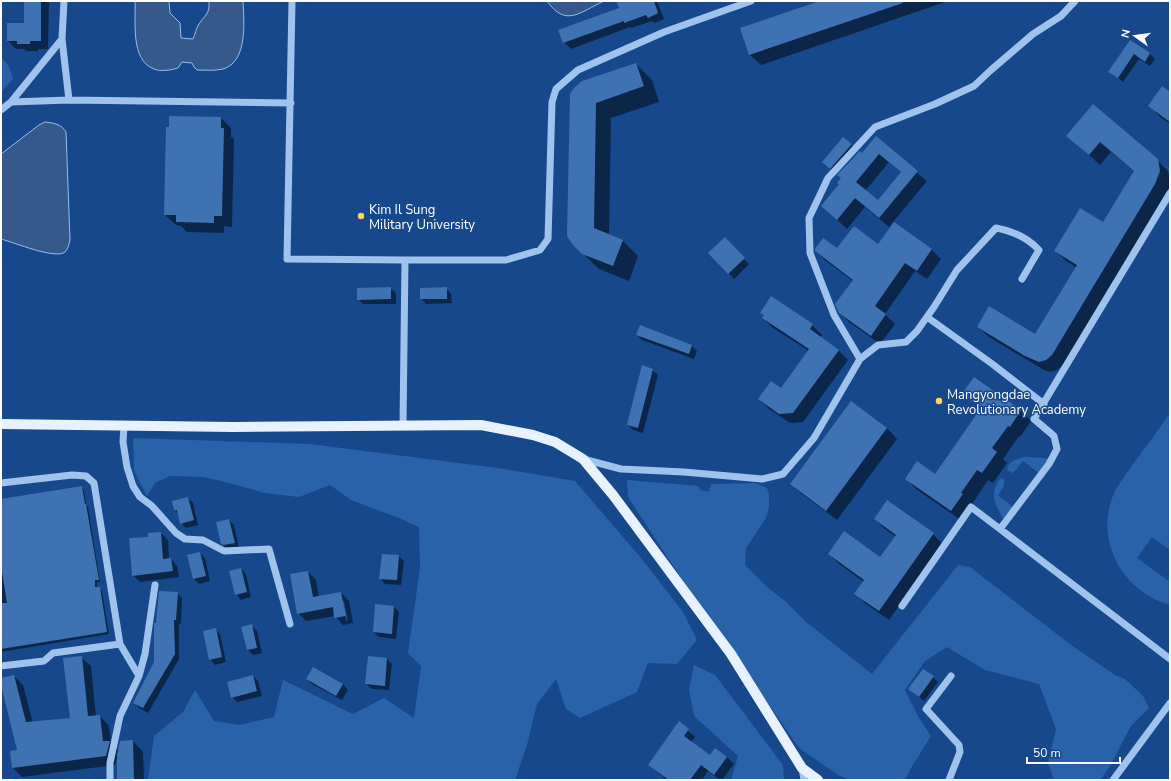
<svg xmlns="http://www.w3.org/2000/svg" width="1171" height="781" viewBox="0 0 1171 781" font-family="'Nunito Sans',sans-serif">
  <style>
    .green { fill: #2962a9 }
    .water { fill: #35598a; stroke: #93bef1 }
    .shadow { fill: #0007; fill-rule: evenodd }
    .building { fill: #3f72b3; fill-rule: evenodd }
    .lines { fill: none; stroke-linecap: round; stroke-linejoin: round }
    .minor { stroke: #a0c3ee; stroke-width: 7 }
    .major { stroke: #e8f1ff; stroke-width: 10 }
    .poi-dot { fill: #ffd25e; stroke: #17488b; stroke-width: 1.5 }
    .labels { text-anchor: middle; stroke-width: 3; stroke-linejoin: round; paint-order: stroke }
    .poi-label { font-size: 13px; fill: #fff; stroke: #17488b; text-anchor: start }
  </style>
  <rect width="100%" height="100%" fill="#17488b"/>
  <path class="green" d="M1 57 9 66 13 79 1 92Z
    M1170 413V550L1152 537 1137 558 1170 582V605C1121 591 1093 538 1115 491 1121 480 1129 470 1136 460 1147 445 1159 429 1170 413Z
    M133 438 310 444 498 468 575 481 641 558 683 612 697 640 677 664 648 663 637 692 580 718 566 709 556 679 537 704 527 745 515 780H148L154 736 183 712 195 690 214 721 239 725 274 717 283 680 353 714 384 698 414 718 421 666 408 653 420 568 419 527 399 518 351 500 330 485 299 497 265 493 233 484 204 477 170 476 155 483 147 496 134 471Z
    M1026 457 1046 458 1048 459V461L1039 473 1023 461 1015 471 1012 473 1007 470C1008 461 1018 458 1026 457Z
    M1001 478 1004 479V486L998 495 1013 507 1004 518H1002C1000 511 995 505 994 499 993 492 996 482 1001 478Z
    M627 480 699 486 700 490 709 492 711 484 755 483 767 488 769 494V508L766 518 746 548 745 565 766 586 786 602 805 621 872 674 958 565 970 567 1071 645 1115 675 1125 679 1143 696 1149 708 1131 726 1110 766 1100 780H1054L1048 763 1056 729 1039 684 985 670 947 647 925 661 905 690 919 718 931 736 911 768 905 780H850L838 775 799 748 685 584 628 497Z
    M694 665 715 675 783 765 784 780H731L738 756 694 716 689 690Z"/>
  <path class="water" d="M135 1H169L170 13 180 23 181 38 193 39C195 35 196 28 199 24 205 15 210 14 209 1H243C244 21 248 62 223 69 214 71 206 70 197 70L194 67 192 63 182 62 178 68C171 70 161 72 154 69 130 60 136 21 135 1Z
    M547 1H604C580 12 566 28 547 1Z
    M45 122C54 123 61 124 66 132L70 240C69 244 68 249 65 252 56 260 13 242 1 239V154L39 125Z"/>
  <path class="shadow" d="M25 1H49L48 49H38V51H26L24 49H16L8 41 25 24Z
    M617 1H657L664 19 655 23 652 21 631 28 630 27 571 49 564 42 620 8Z
    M823 1H948L761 65 750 55Z
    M1130 41 1150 54 1155 59 1150 66 1139 59 1123 82 1110 71Z
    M636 64 652 80 659 102 611 118 609 235 623 241 638 256 629 281 599 269 574 245 571 94Z
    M1170 93V124L1160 117 1150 106Z
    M1093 105 1157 160 1168 171 1170 176 1169 188 1063 365 1057 370 1050 372 1044 370 989 337 978 327 1036 336 1077 268 1066 261 1055 251 1103 224 1135 172 1111 152 1100 165 1068 136Z
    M221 118 231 128V137L234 139 232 227 224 226V233L187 232 181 226 176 225 165 215 170 128Z
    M843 138 857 150 835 173 828 167Z
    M876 138 927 181 889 227 865 207 847 229 822 206ZM889 162 902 173 879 202 865 191Z
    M894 223 932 250 941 259 927 279 915 271 885 314 895 324 880 344 849 322 839 312 853 281 826 261 816 251 879 245Z
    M725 239 749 264 734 279 710 253Z
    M390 288 396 293V304H363L358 299Z
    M446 288 451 294 452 303 426 304 421 298Z
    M771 298 812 325 822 335 820 338 838 350 848 360 803 422 790 423 769 409 760 399 781 390 809 351 773 328 763 318 765 316 761 313Z
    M641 326 692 346 697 351 694 359 642 340 637 335Z
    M652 370 658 375 643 433 633 430 628 425Z
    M975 379 1021 411 1031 421 1020 437 1019 436 1003 459 1007 463 993 483 988 480 972 504 962 521 916 489 906 478 935 476 981 410 964 394Z
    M887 428 897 439 837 520 802 494 791 484Z
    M82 487 84 490 86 505 88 507 100 582H97V588L102 591 109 634 1 652V500Z
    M188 498 193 503 198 525 186 528 181 523 179 514 175 510Z
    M875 519 933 534 943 544 889 620 866 604 856 594 864 582 839 564 829 554 881 559 896 537 885 529Z
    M229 520 234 525 239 548 228 549 222 544Z
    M161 533 168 540 169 559H171L177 566 179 577 140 582 133 575 149 538Z
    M200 553 205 558 210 581 199 584 194 579Z
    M399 556 404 561 401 585 385 584 380 578Z
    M241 569 246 574 251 597 241 600 236 594Z
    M308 572 316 580 319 597 341 593 349 601 353 623 343 625 335 616 306 621 298 613ZM342 601H344L348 620 346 621Z
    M177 593 182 598 181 624H179V659L148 713 139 708 134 702 155 663Z
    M394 607 399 612 396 639 379 637 374 632Z
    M251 625 257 631 262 653 253 655 248 650Z
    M215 629 220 634 226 662 215 665 210 659Z
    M81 657 91 666 96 717 100 716 109 726 111 743 119 751 133 741 143 752 144 780H118L117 758 115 765 22 777 13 768 18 751 1 679 14 676 23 685 33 723 71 719Z
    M387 659 392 664 389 690 372 689 366 684Z
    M253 676 258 681 262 696 237 702 232 697Z
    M933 677 938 682 924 701 909 689Z
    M307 679 343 684 348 690 342 700 312 684Z
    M679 723 695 737 691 742 710 757H727L734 764 722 780H720L708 771 702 780H667L649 765Z"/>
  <path class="building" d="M24 1H41V41H30V44H17V41H7V23H24Z
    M616 1H654L658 13 648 18 646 15 624 23V21L563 43 558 30 619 8Z
    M820 1H902L903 3 749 55 740 28Z
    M1130 40 1150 53 1145 62 1134 54 1118 78 1108 72Z
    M636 63 644 86 596 103 594 228 623 240 613 266 582 254 573 245 567 236 570 94 575 87 582 81Z
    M1162 86 1170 92V122L1148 106Z
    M1093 104 1158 159 1160 171 1155 184 1052 355 1046 360 1039 362 1025 356 977 327 989 306 1035 334 1077 265 1054 251 1080 208 1103 222 1134 171 1100 142 1089 155 1066 136Z
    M169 116 221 117V128H224L222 216H214V223L176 222V215H164L166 127H169Z
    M876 136 918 171 879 218 855 198 837 220 821 206 839 184 837 183 841 178 837 175 860 151 862 153ZM879 154 901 172 878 200 856 182Z
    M843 137 852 144 830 169 822 162Z
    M894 222 932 249 917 271 905 263 875 306 886 314 871 336 839 313 835 304 853 280 815 251V249L823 238 837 248 854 226 878 244Z
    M725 237 745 258 728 274 708 253Z
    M391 287V299L357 300V288Z
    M447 287V299H420V288Z
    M771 296 813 324 810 329 839 350 793 413 779 414 758 399 771 381 781 388 809 349 762 318 764 315 760 313Z
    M640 325 692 345 689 354 636 335Z
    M642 365 653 369 638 428 627 425Z
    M974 377 1021 410 1010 427 1008 426 992 448 997 452 982 473 977 470 961 493 963 494 951 511 905 479 917 461 935 474 981 408 962 394Z
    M851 401 887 428 826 511 790 484Z
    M82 486 85 504H86L99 580H95V587H100L107 632 1 649V603H7L1 566V499Z
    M188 497 194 520 180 524 177 510H174L172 501Z
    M887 500 934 533 879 611 854 594 864 580 828 554 844 531 880 557 896 535 874 519Z
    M229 519 235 543 224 545 221 544 216 522Z
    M161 532 163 559 171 558 173 571 132 576 129 538 148 537V533Z
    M200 552 206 576 193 579 187 555Z
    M382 554 399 555 397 580 379 579Z
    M241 568 247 592 235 595 229 571Z
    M308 571 313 597 341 592 346 616 334 618 333 607 297 614 290 574Z
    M159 591 178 592 176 620H174L175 654 143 708 133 703 154 662V623H156Z
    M375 604 394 606 392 634 373 632Z
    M252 624 257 648 247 650 241 627Z
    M216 628 222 657 209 660 203 631Z
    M82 656 88 716 100 715 103 741H110L106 756 12 768 10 751 17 750 1 685V678L14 675 26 722 70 718 63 658Z
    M368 656 387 658 385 686 365 684Z
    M313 667 343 684 336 696 306 679Z
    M923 669 934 676 919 697 908 689Z
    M253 675 257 691 231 698 227 682Z
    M679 721 689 729 684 736 710 755 715 748 727 757 714 775 701 765 690 780H669L648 765Z
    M133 740 134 780H117V755L120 741Z"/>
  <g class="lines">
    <path class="minor" d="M292 1 287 259 405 260 403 425
      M62 39 69 100
      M11 102 69 100 291 103
      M1 110 11 102 62 39 64 1
      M405 260H506L540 250 548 239 552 102 556 89 578 70 664 32 751 1
      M927 317 991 363 1044 404
      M860 359 834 315 810 253 809 218 828 178 875 127 935 104 974 86 991 70 1033 34 1061 16 1075 1
      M124 425 123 442 127 467 133 486 140 497 152 506 176 533 185 539 203 540 224 551 269 549 290 624
      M583 459 621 469 684 472 762 479 783 474 814 438 860 359 878 345 906 342 917 331 934 307 957 270 996 228C1013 231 1027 237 1039 250L1022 279
      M1 483 72 475 86 476 94 483 120 644
      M1000 529 1170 659
      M902 606 971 507 1000 529 1049 464 1057 449 1054 436 1034 419 1170 193
      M1 666 44 661 53 653 120 644 139 676 120 716 110 763V780
      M139 676 145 654 155 585
      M802 768 804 780
      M949 780 960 752 959 745 926 709 951 676
      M1113 780 1170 703"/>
    <path class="major" d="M1 424 233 427 481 425 533 435 555 442 583 459 613 495 731 654 802 768 818 780"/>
  </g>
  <g class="poi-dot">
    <circle cx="361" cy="216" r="4"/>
    <circle cx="939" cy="401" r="4"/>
  </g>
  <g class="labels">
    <g class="poi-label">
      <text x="369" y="214">Kim Il Sung<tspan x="369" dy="15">Military University</tspan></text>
      <text x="947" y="399">Mangyongdae<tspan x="947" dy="15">Revolutionary Academy</tspan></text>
    </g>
  </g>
  <rect width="1171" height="781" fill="none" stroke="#ffffff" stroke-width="4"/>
  <g transform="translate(1135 36) rotate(284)" stroke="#17488b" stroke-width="3" paint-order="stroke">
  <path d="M0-3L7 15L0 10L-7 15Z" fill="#ffffff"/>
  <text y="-6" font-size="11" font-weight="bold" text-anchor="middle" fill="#ffffff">N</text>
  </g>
  <path d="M1027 757v6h93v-6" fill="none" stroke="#ffffff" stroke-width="2"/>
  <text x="1033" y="757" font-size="12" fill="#ffffff" stroke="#17488b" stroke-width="3" paint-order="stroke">50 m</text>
</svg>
